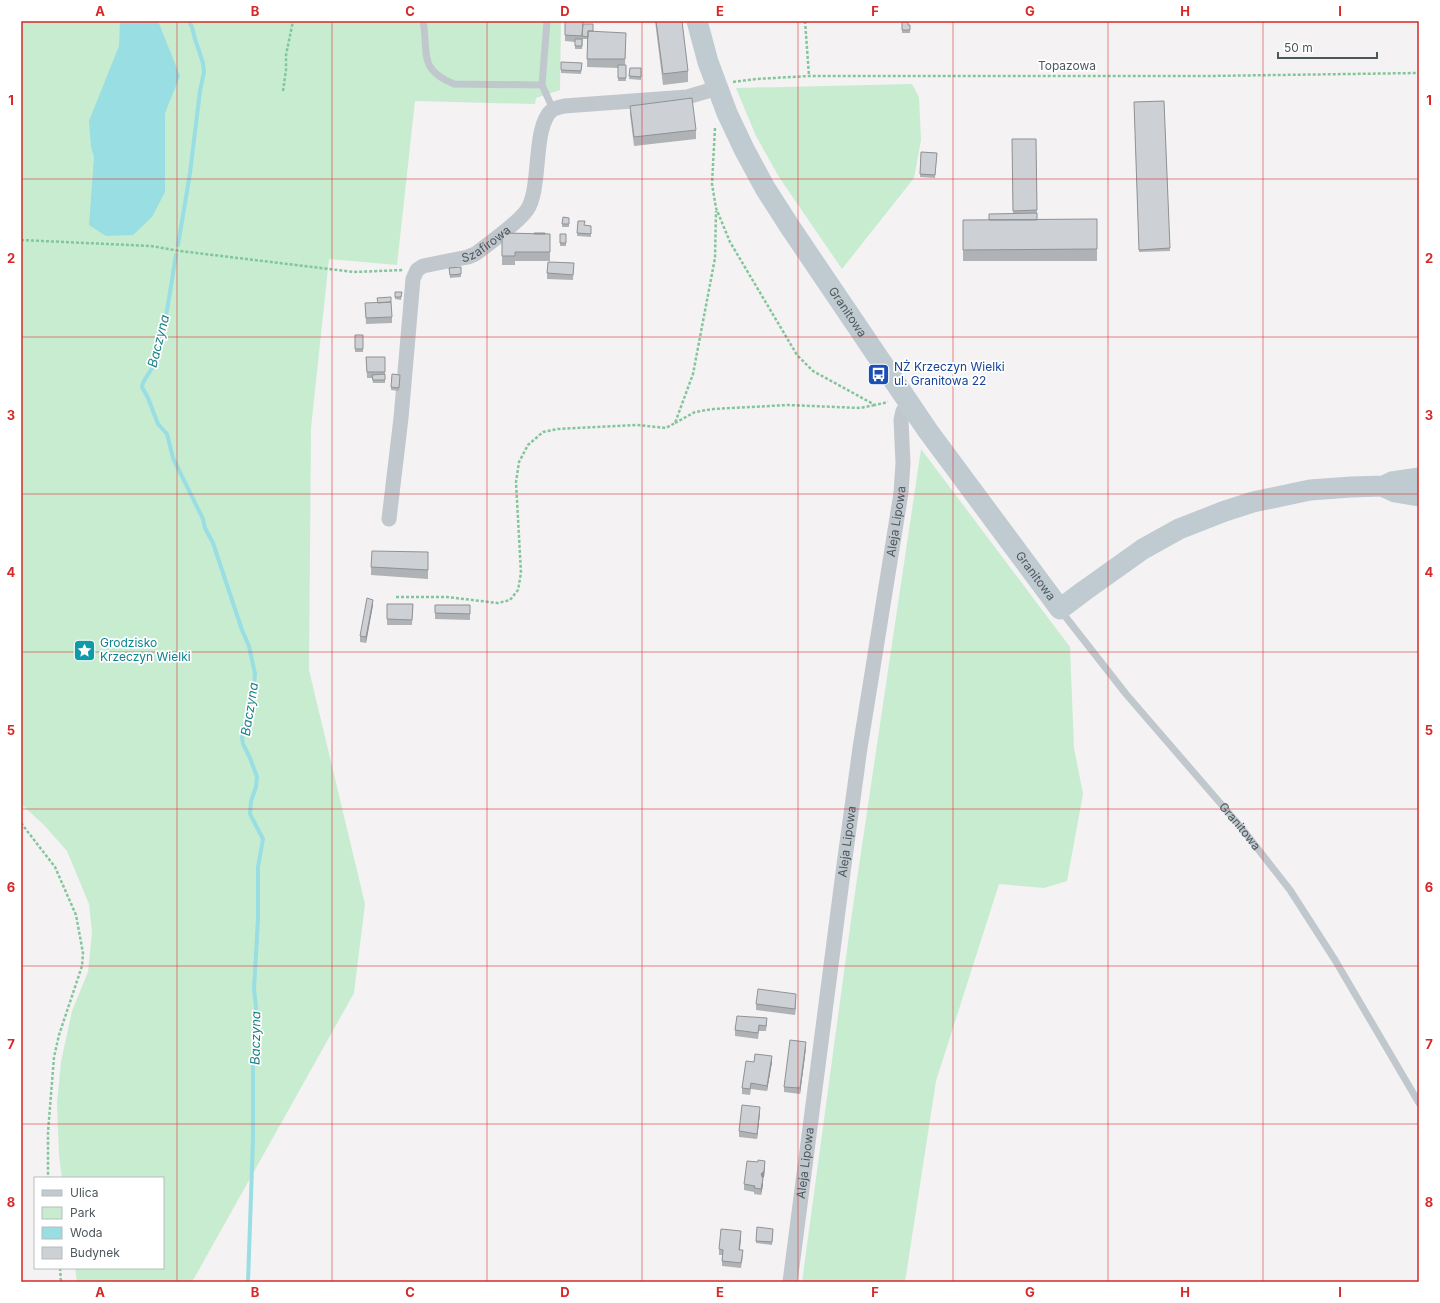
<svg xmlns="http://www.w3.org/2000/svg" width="1440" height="1303" viewBox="0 0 1440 1303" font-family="Inter,sans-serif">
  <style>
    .green { fill: #c7ecd0 }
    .water { fill: #99dee3 }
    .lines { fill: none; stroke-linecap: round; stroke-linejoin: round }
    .stream { stroke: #99dee3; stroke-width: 4 }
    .path { stroke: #82c69b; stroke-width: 2.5; stroke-dasharray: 3 2; stroke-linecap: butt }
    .lane { stroke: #c0c8cd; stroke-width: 7 }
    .street { stroke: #c0c8cd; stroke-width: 15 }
    .secondary { stroke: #c0cbd1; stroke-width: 21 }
    .wall { fill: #b0b3b6 }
    .shaded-wall { fill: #909294 }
    .building { fill: #cdd0d4; stroke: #909294 }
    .grid { fill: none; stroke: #d62828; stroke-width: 1; stroke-opacity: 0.55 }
    .labels { text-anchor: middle; stroke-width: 3.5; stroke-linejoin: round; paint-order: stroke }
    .street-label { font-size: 12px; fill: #4c585e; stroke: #fff }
    .transit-label { font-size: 12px; fill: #164399; stroke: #fff; text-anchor: start }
    .culture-label { font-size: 12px; fill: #0d838f; stroke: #fff; text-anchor: start }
    .water-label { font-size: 13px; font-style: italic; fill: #1b828a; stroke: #fff }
    .neatline { fill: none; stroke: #d62828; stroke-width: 1.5 }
    .grid-label { font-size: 13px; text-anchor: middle; font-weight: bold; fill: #d62828 }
  </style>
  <rect width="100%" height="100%" fill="#f4f2f3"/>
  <path class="green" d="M21 21H561L560 90 536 98 535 104 415 101 397 265 329 259 311 428 309 670 365 904 354 993 192 1282H77L75 1268H163V1178H62L59 1155 57 1103 61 1062 72 1011 88 972 92 932 89 904 67 851 44 825 21 804Z
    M912 84 919 97 921 140 914 178 842 269 779 177 756 136 736 88Z
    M921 449 1070 647 1074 748 1083 794 1067 881 1044 888 999 884 936 1081 905 1282H802L852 913Z"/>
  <path class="water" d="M120 21H158L180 76 165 113V192L152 217 133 235 106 236 89 225 94 157 91 147 89 121 119 46Z"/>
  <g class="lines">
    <path class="stream" d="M178 245 190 173 200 91 204 72 203 63 195 39 192 27 189 21
      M176 255C170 290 166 326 156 360 153 370 142 380 142 387L148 398 158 424 167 434 173 458 203 519 205 528 213 543 242 630 249 646 255 674 253 694 244 725 242 737 243 744 250 758 257 777 256 787 251 801 250 814 263 839 258 867V919L254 989 256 1007 253 1060V1139L248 1282"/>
    <path class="path" d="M805 21 809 76
      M733 82 756 79 809 76H1207L1419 73
      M283 91 286 70V55L293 21
      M715 128 712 184 716 208 730 242 797 355 813 371 875 405 888 402
      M21 240 151 246 180 251 354 272 403 270
      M675 423 695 412 713 409 788 405 860 408 875 405
      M396 597H447L498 603 510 600 518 590 521 573 516 482 519 462 528 445 543 432 558 429 637 425 666 428 675 423 693 374 715 258 716 211
      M21 823 55 867 76 915 83 953 82 966 59 1035 54 1057 48 1132V1178
      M60 1268 61 1282"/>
    <g class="lane">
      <path d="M423 21C429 52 417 69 454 84L542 85 553 109"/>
      <path d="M542 85 547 21"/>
      <path id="s1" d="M1061 611 1126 694 1240 826 1290 890 1335 960 1419 1103"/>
    </g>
    <g class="street">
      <path id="s2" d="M389 519 401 418 413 279 417 270 423 266 468 257 475 254C490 243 517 224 527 210 542 188 532 127 552 110 555 108 560 107 564 106L687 97 718 88"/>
      <path id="s3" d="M790 1282 844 865 860 748 901 493 903 463 901 420 903 411 909 405"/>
    </g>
    <g class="secondary">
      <path id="s4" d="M697 21 708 62 727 113 744 149 765 188 790 227 928 431 1060 609 1084 591 1143 549 1179 529 1225 511 1253 502 1310 490 1351 487 1384 486 1392 482 1419 478"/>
      <path d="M1384 487 1395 492 1419 496"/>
    </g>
  </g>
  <path class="wall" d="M565 21 583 24 593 31 626 41 625 65H626V81H618V68L587 67V39H583L582 49H575V42L565 41Z
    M655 21H682L688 71V82L663 85Z
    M902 21 908 25H910V33H902Z
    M582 63 581 74 561 73V70Z
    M630 68H641V80L629 79Z
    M1164 101 1170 251 1139 252 1134 102Z
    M630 106 696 130V139L634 146 630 114Z
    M1012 139H1036L1037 220 1097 219V261H963V220H989L1013 213Z
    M921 152 937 153 935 178 920 177Z
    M563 217 569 218V227H562Z
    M578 221 584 225 591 226V237L577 236Z
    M502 233 550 234V261H515V265H502Z
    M560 234H566V246H560Z
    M574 263 573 280 547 279V273Z
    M461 267V277L450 278 449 268Z
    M395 292H402L401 300 395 299Z
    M365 303 392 317V323L366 324Z
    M355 335H363V352H355Z
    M366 357H385V383H373L372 378H367Z
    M400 378 399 391 391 390V387Z
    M428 552V579L371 575V567Z
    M387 604H413L412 625H387Z
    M373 605 366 643 360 642V636Z
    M435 605H470V620L435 619Z
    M796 999 795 1015 756 1010V1004Z
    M737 1016 767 1024 766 1031H759L758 1039 735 1036V1030Z
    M806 1048 800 1094 784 1092V1087Z
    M754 1062H772L767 1091 751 1089 750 1095 742 1094V1088Z
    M760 1113 757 1139 739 1137V1131Z
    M765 1167 764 1177 763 1178V1185L761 1195 754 1194V1192L744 1190V1184Z
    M773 1232 772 1245 756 1243V1241Z
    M741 1237 740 1250 743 1256 741 1268 722 1266V1255H719V1249Z"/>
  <path class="shaded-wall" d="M373 600V605L366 643V637Z
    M796 994V999L795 1015V1009Z
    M806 1042V1048L800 1094V1088Z
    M772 1056V1062L767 1091V1086Z
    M760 1107V1113L757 1139V1134Z
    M765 1161V1167L764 1177 761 1180V1174Z
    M763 1179V1185L761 1195V1189Z
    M741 1231V1237L739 1255V1250Z"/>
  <path class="building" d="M565 21H583L582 36 565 35Z
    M656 21H682L688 71 663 74Z
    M902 21H908V25H910V30H902Z
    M583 24H593V31H588V37L582 36Z
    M588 31 626 33 625 59H587Z
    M575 39H582V46H575Z
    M561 62 582 63 581 71 561 70Z
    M618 65H626V78H618Z
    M630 68H641V77L629 76Z
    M692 98 696 130 634 137 630 106Z
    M1164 101 1170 248 1139 250 1134 102Z
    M1012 139H1036L1037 210 1013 211Z
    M921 152 937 153 935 175 920 174Z
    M1037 213V220H989V214Z
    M563 217 569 218V224H562Z
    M1097 219V249L963 250V220Z
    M578 221H585L584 225 591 226V234L577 233Z
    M502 233 550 234V252H515V256H502Z
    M534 233H545V234H534Z
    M560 234H566V243H560Z
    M548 262 574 263 573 275 547 273Z
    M461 267V274L450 275 449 268Z
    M395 292H402L401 297H395Z
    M391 297V302L378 303 377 298Z
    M391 302 392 317 366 318 365 303Z
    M355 335H363V349H355Z
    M366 357H385V372H367Z
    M385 374V380H373L372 375Z
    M392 374 400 375 399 388 391 387Z
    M372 551 428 552V570L371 567Z
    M367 598 373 600 366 637 360 636Z
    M387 604H413L412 620 387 619Z
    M435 605H470V614L435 613Z
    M758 989 796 994 795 1009 756 1004Z
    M737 1016 767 1018 766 1026 759 1025 758 1033 735 1030Z
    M790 1040 806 1042 800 1088 784 1087Z
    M755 1054 772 1056 767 1086 751 1083 750 1089 742 1088 746 1061 754 1062Z
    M742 1105 760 1107 757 1134 739 1131Z
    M758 1160 765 1161 764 1171 761 1174 763 1179 761 1189 754 1188 755 1186 744 1184 747 1161 758 1162Z
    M757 1227 773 1229 772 1242 756 1241Z
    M721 1229 741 1231 739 1250H743L741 1263 722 1261 723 1250 719 1249Z"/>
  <path class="grid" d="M177 21V1282M332 21V1282M487 21V1282M642 21V1282M798 21V1282M953 21V1282M1108 21V1282M1263 21V1282M21 179H1419M21 337H1419M21 494H1419M21 652H1419M21 809H1419M21 966H1419M21 1124H1419"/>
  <defs>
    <symbol id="bus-square" viewBox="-11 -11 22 22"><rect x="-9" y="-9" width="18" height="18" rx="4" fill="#1a4fb4" stroke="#fff"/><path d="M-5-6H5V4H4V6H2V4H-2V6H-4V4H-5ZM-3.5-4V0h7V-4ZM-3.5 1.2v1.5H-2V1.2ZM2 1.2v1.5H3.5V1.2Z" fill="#fff"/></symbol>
    <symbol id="sight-square" viewBox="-11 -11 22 22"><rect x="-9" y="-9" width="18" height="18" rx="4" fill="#0f9aa8" stroke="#fff"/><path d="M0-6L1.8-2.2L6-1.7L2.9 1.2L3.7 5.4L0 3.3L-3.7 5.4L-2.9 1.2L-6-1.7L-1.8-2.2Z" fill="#fff"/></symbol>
  </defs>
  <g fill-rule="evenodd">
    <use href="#bus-square" x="866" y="362" width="25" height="25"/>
    <use href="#sight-square" x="72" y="638" width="25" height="25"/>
  </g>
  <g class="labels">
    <g class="street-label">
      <text x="1067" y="70">Topazowa</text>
      <text dy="4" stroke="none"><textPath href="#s2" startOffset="326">Szafirowa</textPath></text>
      <text dy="4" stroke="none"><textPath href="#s4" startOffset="330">Granitowa</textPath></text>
      <text dy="4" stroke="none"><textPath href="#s3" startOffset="768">Aleja Lipowa</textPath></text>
      <text dy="4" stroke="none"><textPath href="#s4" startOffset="654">Granitowa</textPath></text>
      <text dy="4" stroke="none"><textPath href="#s1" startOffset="280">Granitowa</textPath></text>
      <text dy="4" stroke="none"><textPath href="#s3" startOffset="444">Aleja Lipowa</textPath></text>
      <text dy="4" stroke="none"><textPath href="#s3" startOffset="120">Aleja Lipowa</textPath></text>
    </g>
    <g class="transit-label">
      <text x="894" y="371">NŻ Krzeczyn Wielki<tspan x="894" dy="14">ul. Granitowa 22</tspan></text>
    </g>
    <g class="culture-label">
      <text x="100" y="647">Grodzisko<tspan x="100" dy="14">Krzeczyn Wielki</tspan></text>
    </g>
    <g class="water-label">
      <text transform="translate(158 341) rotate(-76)" y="5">Baczyna</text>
      <text transform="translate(249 709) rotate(-81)" y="5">Baczyna</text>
      <text transform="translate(255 1038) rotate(-89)" y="5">Baczyna</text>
    </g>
  </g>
  <rect width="1440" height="1303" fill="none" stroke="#ffffff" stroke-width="44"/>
  <rect x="34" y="1177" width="130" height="92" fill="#ffffff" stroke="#b7bcbf"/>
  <rect x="42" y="1190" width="20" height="6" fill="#c0cbd1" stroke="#b7bcbf"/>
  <text x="70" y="1197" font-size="12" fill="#4c585e">Ulica</text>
  <rect x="42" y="1207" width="20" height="12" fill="#c7ecd0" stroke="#b7bcbf"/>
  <text x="70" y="1217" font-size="12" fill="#4c585e">Park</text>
  <rect x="42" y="1227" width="20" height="12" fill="#99dee3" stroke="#b7bcbf"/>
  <text x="70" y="1237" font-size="12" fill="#4c585e">Woda</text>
  <rect x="42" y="1247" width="20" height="12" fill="#cdd0d4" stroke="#b7bcbf"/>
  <text x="70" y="1257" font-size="12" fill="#4c585e">Budynek</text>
  <path d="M1278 52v6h99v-6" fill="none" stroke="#4c585e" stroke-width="2"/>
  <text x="1284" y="52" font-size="12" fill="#4c585e" stroke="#ffffff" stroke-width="3" paint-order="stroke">50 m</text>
  <rect x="22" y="22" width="1396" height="1259" class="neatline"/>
  <g class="grid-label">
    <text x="100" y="16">A</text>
    <text x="255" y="16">B</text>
    <text x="410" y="16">C</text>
    <text x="565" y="16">D</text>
    <text x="720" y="16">E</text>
    <text x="875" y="16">F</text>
    <text x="1030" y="16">G</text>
    <text x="1185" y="16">H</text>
    <text x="1340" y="16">I</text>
    <text x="11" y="105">1</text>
    <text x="1429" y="105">1</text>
    <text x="11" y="263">2</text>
    <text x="1429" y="263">2</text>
    <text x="11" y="420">3</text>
    <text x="1429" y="420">3</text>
    <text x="11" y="577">4</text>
    <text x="1429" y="577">4</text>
    <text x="11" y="735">5</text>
    <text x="1429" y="735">5</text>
    <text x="11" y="892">6</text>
    <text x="1429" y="892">6</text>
    <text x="11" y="1049">7</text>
    <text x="1429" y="1049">7</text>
    <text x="11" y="1207">8</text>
    <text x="1429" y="1207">8</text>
    <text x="100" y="1297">A</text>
    <text x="255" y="1297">B</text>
    <text x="410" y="1297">C</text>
    <text x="565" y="1297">D</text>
    <text x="720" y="1297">E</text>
    <text x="875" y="1297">F</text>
    <text x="1030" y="1297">G</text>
    <text x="1185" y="1297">H</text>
    <text x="1340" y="1297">I</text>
  </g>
</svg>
